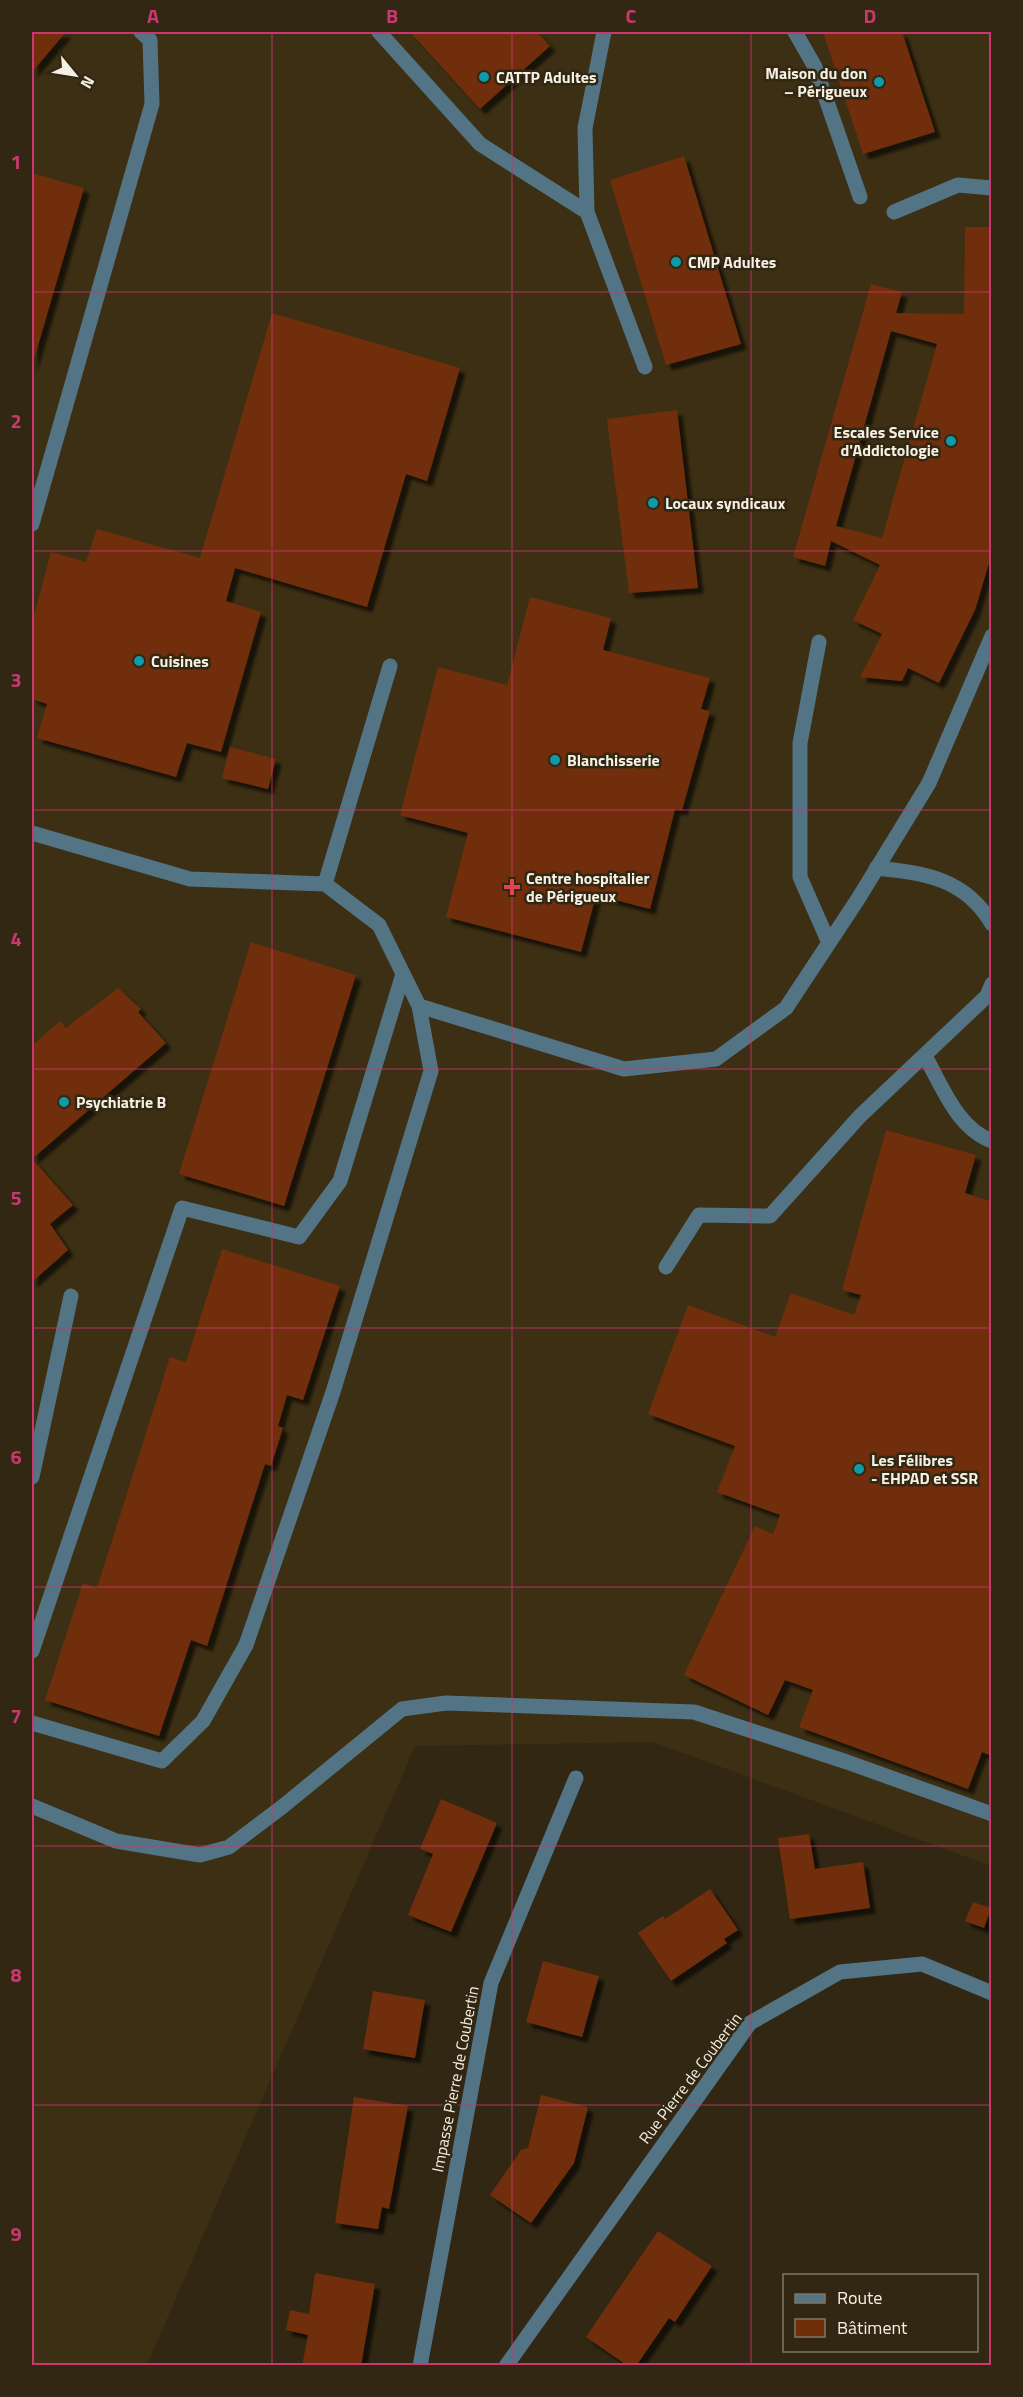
<svg xmlns="http://www.w3.org/2000/svg" width="1023" height="2397" viewBox="0 0 1023 2397" font-family="'Titillium Web',sans-serif">
  <style>
    .built { fill: #3c2f13 }
    .building { fill: #6f2f09; fill-rule: evenodd; filter: url(#shadow) }
    .lines { fill: none; stroke-linecap: round; stroke-linejoin: round }
    .lane { stroke: #527484; stroke-width: 15 }
    .street { stroke: #527484; stroke-width: 15 }
    .grid { fill: none; stroke: #ca386f; stroke-width: 1.5; stroke-opacity: 0.55 }
    .culture-dot { fill: #0f9aa8; stroke: #312713; stroke-width: 2 }
    .health-dot { fill: #e0444e; stroke: #312713; stroke-width: 2 }
    .labels { text-anchor: middle; stroke-width: 5; stroke-linejoin: round; paint-order: stroke }
    .poi-label { font-size: 16px; font-weight: bold; fill: #f6f0e3; stroke: #312713; text-anchor: start }
    .street-label { font-size: 16px; fill: #f6f0e3; stroke: #312713 }
    .neatline { fill: none; stroke: #ca386f; stroke-width: 2 }
    .grid-label { font-size: 20px; text-anchor: middle; font-weight: bold; fill: #ca386f }
  </style>
  <defs>
    <filter id="shadow"><feDropShadow dx="5.5" dy="5.5" stdDeviation="1.5" flood-color="#0009"/></filter>
  </defs>
  <rect width="100%" height="100%" fill="#312713"/>
  <path class="built" d="M32 32H991V1866L653 1742 415 1746 147 2365 32 2366Z"/>
  <path class="building" d="M32 32H66L32 72Z
    M410 32H537L550 46 480 109Z
    M823 32H902L935 132 863 154Z
    M684 156 741 344 666 365 610 180Z
    M32 173 84 188 32 366Z
    M965 227H992V553L975 610 939 683 908 668 902 681 860 677 882 634 853 620 880 565 831 541 825 566 793 557 871 284 902 292 896 313 964 314ZM891 331 937 344 882 538 836 526Z
    M272 313 460 368 427 481 406 474 367 607 235 568 226 601 261 612 221 752 187 743 176 777 37 738 47 704 32 699V623L51 552 86 562 97 529 200 558Z
    M677 410 698 588 629 593 607 419Z
    M530 597 611 618 603 650 710 678 701 709 710 711 682 810 675 809 650 909 596 895 581 952 446 917 468 833 400 815 438 667 507 685Z
    M230 747 276 759 268 789 222 778Z
    M251 942 356 975 284 1206 179 1174Z
    M118 988 141 1009 138 1012 166 1043 32 1159 73 1205 50 1224 68 1250 32 1282V1046L60 1021 66 1028Z
    M886 1130 976 1155 965 1193 992 1202V1756L982 1752 968 1789 799 1727 813 1690 785 1680 768 1715 684 1675 755 1526 773 1534 780 1515 717 1492 735 1446 648 1414 688 1305 775 1337 791 1293 854 1315 861 1295 842 1290Z
    M222 1249 340 1286 303 1400 287 1395 278 1426 283 1428 271 1466 265 1464 207 1646 191 1640 159 1736 45 1700 83 1583 97 1588 170 1357 186 1362Z
    M441 1799 497 1823 451 1932 408 1915 433 1854 420 1849Z
    M809 1834 815 1869 863 1862 870 1908 790 1919 778 1838Z
    M710 1889 738 1930 724 1939 727 1943 671 1981 638 1933 663 1916 665 1919Z
    M973 1902 991 1908 984 1928 965 1921Z
    M543 1961 599 1976 582 2037 526 2022Z
    M373 1991 425 2000 415 2058 363 2049Z
    M541 2095 588 2107 574 2163 531 2223 490 2195 521 2150 528 2148Z
    M354 2097 408 2106 389 2209 382 2207 378 2229 335 2223Z
    M658 2231 712 2266 675 2322 669 2318 636 2366H628L586 2337Z
    M315 2273 375 2284 361 2366H302L308 2335 286 2330 290 2310 309 2314Z"/>
  <g class="lines">
    <path class="lane" d="M379 32 480 144 587 212
      M604 32 585 128 587 212 645 367
      M795 32 815 67 860 197
      M894 212 958 185 992 188
      M32 524 152 104 150 40 141 32
      M819 642 800 743V877L829 943
      M32 833 190 879 325 884 379 925 419 1006 624 1069 716 1059 786 1008 858 899 929 783 992 636
      M876 868C924 873 965 878 992 924
      M325 884 390 666
      M925 1056C942 1086 957 1128 992 1141
      M666 1267 699 1215 770 1216 860 1116 987 996 992 984
      M32 1477 71 1296
      M32 1651 182 1208 299 1237 340 1181 403 974
      M32 1723 162 1761 203 1721 246 1645 333 1392 431 1071 419 1006
      M32 1806 116 1841 200 1855 229 1847 282 1807 402 1709 446 1703 694 1712 847 1762 992 1814"/>
    <path class="street" d="M420 2366 491 1983 576 1778
      M506 2366 750 2023 840 1972 922 1964 992 1993"/>
  </g>
  <path class="grid" d="M272 32V2366M512 32V2366M751 32V2366M32 292H992M32 551H992M32 810H992M32 1069H992M32 1328H992M32 1587H992M32 1846H992M32 2105H992"/>
  <g class="culture-dot">
    <circle cx="484" cy="77" r="6"/>
    <circle cx="879" cy="82" r="6"/>
    <circle cx="676" cy="262" r="6"/>
    <circle cx="951" cy="441" r="6"/>
    <circle cx="653" cy="503" r="6"/>
    <circle cx="139" cy="661" r="6"/>
    <circle cx="555" cy="760" r="6"/>
    <circle cx="64" cy="1102" r="6"/>
    <circle cx="859" cy="1469" r="6"/>
  </g>
  <path class="health-dot" d="M509 878h6v6h6v6h-6v6h-6v-6h-6v-6h6z"/>
  <g class="labels">
    <g class="poi-label">
      <text x="867" y="79" text-anchor="end">Maison du don<tspan x="867" dy="18">– Périgueux</tspan></text>
      <text x="496" y="83">CATTP Adultes</text>
      <text x="688" y="268">CMP Adultes</text>
      <text x="939" y="438" text-anchor="end">Escales Service<tspan x="939" dy="18">d'Addictologie</tspan></text>
      <text x="665" y="509">Locaux syndicaux</text>
      <text x="151" y="667">Cuisines</text>
      <text x="567" y="766">Blanchisserie</text>
      <text x="526" y="884">Centre hospitalier<tspan x="526" dy="18">de Périgueux</tspan></text>
      <text x="76" y="1108">Psychiatrie B</text>
      <text x="871" y="1466">Les Félibres<tspan x="871" dy="18">- EHPAD et SSR</tspan></text>
    </g>
    <g class="street-label">
      <text transform="translate(690 2078) rotate(-53)" y="6">Rue Pierre de Coubertin</text>
      <text transform="translate(455 2079) rotate(-79)" y="6">Impasse Pierre de Coubertin</text>
    </g>
  </g>
  <rect width="1023" height="2397" fill="none" stroke="#312713" stroke-width="66"/>
  <rect x="783" y="2274" width="195" height="78" fill="#312713" stroke="#807766" stroke-width="1.5"/>
  <rect x="795" y="2294" width="30" height="9" fill="#527484" stroke="#807766" stroke-width="1.5"/>
  <text x="837" y="2304" font-size="18" fill="#f6f0e3">Route</text>
  <rect x="795" y="2319" width="30" height="18" fill="#6f2f09" stroke="#807766" stroke-width="1.5"/>
  <text x="837" y="2334" font-size="18" fill="#f6f0e3">Bâtiment</text>
  <g transform="translate(75 75) rotate(120)" stroke="#312713" stroke-width="4.5" paint-order="stroke">
  <path d="M0-4.5L10 22L0 15L-10 22Z" fill="#f6f0e3"/>
  <text y="-9" font-size="16" font-weight="bold" text-anchor="middle" fill="#f6f0e3">N</text>
  </g>
  <rect x="33" y="33" width="957" height="2331" class="neatline"/>
  <g class="grid-label">
    <text x="153" y="23">A</text>
    <text x="392" y="23">B</text>
    <text x="631" y="23">C</text>
    <text x="870" y="23">D</text>
    <text x="16" y="169">1</text>
    <text x="16" y="428">2</text>
    <text x="16" y="687">3</text>
    <text x="16" y="946">4</text>
    <text x="16" y="1205">5</text>
    <text x="16" y="1464">6</text>
    <text x="16" y="1723">7</text>
    <text x="16" y="1982">8</text>
    <text x="16" y="2241">9</text>
  </g>
</svg>
